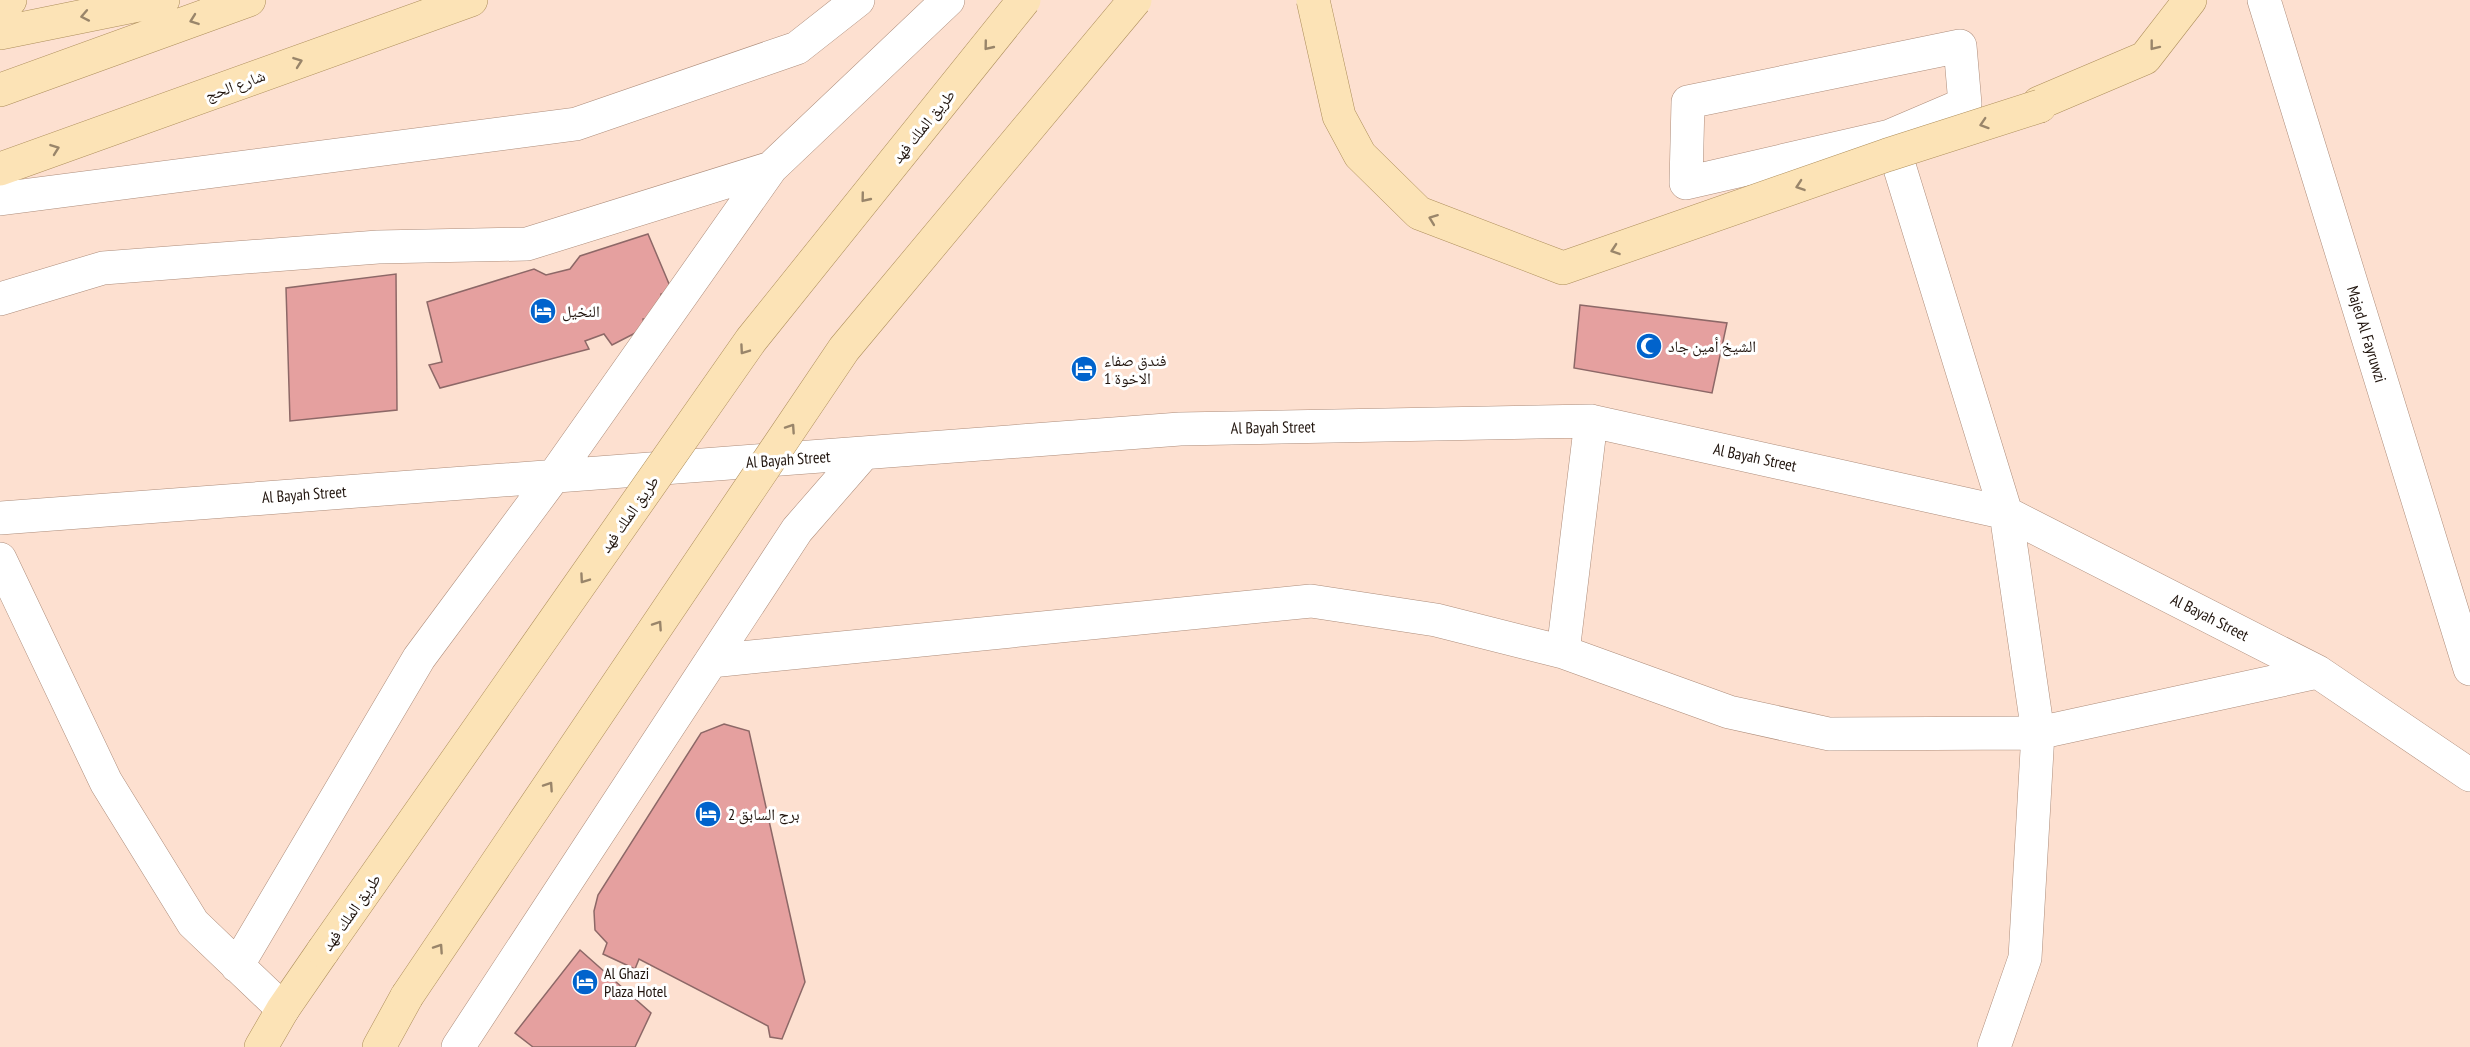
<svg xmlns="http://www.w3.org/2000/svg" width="2470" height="1047" viewBox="0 0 2470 1047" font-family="'PT Sans Narrow','Noto Naskh Arabic',sans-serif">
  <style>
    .building { fill: #e5a09f; stroke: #8d6867; stroke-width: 1.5 }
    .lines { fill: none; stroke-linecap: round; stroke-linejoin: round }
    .minor-casing { stroke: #ad8c7a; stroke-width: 34 }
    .major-casing { stroke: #ad8e5b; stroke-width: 34 }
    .minor { stroke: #fff; stroke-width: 33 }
    .major { stroke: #fce3b6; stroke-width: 33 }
    .major-bridge-casing { stroke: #ad8e5b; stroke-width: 34; stroke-linecap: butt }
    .major-bridge { stroke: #fce3b6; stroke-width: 33 }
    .oneway { stroke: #99856a }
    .labels { text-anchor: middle; stroke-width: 6; stroke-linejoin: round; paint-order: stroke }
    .street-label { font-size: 16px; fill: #1f130c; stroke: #fff }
    .poi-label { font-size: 16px; fill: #1f130c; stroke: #fff; text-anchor: start }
  </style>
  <rect width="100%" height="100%" fill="#fde0d0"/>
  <path class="building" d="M648 234 672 291 661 294 660 305 654 317 643 319 645 328 612 345 604 334 585 341 589 349 440 388 429 365 442 362 427 302 534 269 546 275 570 269 580 256Z
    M396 274 397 410 290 421 286 288Z
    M1580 305 1727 323 1712 393 1574 368Z
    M724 724 749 731 805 982 782 1039 770 1037 768 1026 639 959 635 969 603 954 607 943 595 930 594 911 598 895 701 733Z
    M580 950 651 1013 635 1047H533L515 1033Z"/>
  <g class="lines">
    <defs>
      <path id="minor" d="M2264 0 2470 669
        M1960 46 1965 104 1890 136 1686 183 1688 102Z
        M1890 136 2006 513 2038 733 2025 958 1994 1047
        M0 199 576 124 797 48 858 0
        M0 299 103 268 378 247 527 244 771 168 948 0
        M0 518 1180 429 1591 421 2006 513 2318 672 2470 775
        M0 559 106 782 193 923 283 1009
        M1563 652 1591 421
        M711 661 1311 601 1436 620 1563 652 1729 712 1829 734 2038 733 2318 672
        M237 966 419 658 554 476 771 168
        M458 1047 797 530 864 453"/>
      <path id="major" d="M0 4 10 0
        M0 33 163 0
        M0 90 249 0
        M2040 106 2039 103 2145 58 2190 0
        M0 169 471 0
        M261 1047 283 1009 323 951
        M379 1047 407 996"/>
    </defs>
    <use href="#minor" class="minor-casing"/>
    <use href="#major" class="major-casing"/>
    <use href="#minor" class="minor"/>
    <use href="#major" class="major"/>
    <defs>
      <path id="major-bridge" d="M1313 0 1339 116 1360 155 1419 213 1563 268 1887 155 2040 106
        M323 951 751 340 1024 0
        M407 996 844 349 1135 0"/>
    </defs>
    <use href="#major-bridge" class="major-bridge-casing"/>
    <use href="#major-bridge" class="major-bridge"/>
  </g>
  <defs><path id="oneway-chevron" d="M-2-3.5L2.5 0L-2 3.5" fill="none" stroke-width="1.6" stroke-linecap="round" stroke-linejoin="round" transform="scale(1.5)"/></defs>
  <g class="oneway">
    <use href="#oneway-chevron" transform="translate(85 16) rotate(169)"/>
    <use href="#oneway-chevron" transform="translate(194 20) rotate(160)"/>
    <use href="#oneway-chevron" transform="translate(988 46) rotate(129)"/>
    <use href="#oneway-chevron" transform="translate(2154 46) rotate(128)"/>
    <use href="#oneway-chevron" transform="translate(298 62) rotate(-20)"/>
    <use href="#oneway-chevron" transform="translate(1984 124) rotate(162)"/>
    <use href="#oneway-chevron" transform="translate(55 149) rotate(-20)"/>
    <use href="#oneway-chevron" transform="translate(1800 186) rotate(161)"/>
    <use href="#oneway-chevron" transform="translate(865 198) rotate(129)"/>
    <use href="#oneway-chevron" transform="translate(1433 219) rotate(-159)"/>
    <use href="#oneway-chevron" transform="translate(1615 250) rotate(161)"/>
    <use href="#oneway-chevron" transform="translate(744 350) rotate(125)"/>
    <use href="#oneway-chevron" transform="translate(791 428) rotate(-56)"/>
    <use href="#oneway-chevron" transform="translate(584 579) rotate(125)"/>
    <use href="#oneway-chevron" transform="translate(658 625) rotate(-56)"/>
    <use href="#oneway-chevron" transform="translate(549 786) rotate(-56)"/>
    <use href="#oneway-chevron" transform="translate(439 948) rotate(-56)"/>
  </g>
  <defs>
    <symbol id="hotel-disc" viewBox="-11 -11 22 22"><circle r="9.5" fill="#0163cc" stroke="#fff"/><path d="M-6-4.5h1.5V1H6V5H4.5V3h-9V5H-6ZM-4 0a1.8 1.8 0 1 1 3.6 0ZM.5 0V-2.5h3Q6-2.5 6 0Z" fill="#fff"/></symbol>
    <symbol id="mosque-disc" viewBox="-11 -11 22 22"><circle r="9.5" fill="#0163cc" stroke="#fff"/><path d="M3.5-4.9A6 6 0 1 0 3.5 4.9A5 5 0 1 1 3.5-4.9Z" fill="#fff"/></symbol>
  </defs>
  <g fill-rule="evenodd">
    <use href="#hotel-disc" x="528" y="296" width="30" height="30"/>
    <use href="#mosque-disc" x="1634" y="331" width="30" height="30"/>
    <use href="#hotel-disc" x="1069" y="354" width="30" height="30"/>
    <use href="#hotel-disc" x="693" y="799" width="30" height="30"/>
    <use href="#hotel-disc" x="570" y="967" width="30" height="30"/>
  </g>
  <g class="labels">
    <g class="street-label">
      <text transform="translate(235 85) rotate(-20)" y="6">شارع الحج</text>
      <text transform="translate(923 126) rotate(-51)" y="6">طريق الملك فهد</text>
      <text transform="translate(2367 334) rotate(73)" y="6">Majed Al Fayruwzi</text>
      <text transform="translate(1273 427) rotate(-1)" y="6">Al Bayah Street</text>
      <text transform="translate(1755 457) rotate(12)" y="6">Al Bayah Street</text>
      <text transform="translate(788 459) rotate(-4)" y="6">Al Bayah Street</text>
      <text transform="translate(304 494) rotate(-4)" y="6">Al Bayah Street</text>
      <text transform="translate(629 514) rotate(-55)" y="6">طريق الملك فهد</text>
      <text transform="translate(2210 617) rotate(27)" y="6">Al Bayah Street</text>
      <text transform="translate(351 912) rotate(-55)" y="6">طريق الملك فهد</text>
    </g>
    <g class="poi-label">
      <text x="562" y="317">النخيل</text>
      <text x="1668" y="352">الشيخ أمين جاد</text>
      <text x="1104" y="366">فندق صفاء<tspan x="1104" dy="18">الاخوة 1</tspan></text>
      <text x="728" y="820">برج السابق 2</text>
      <text x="604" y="979">Al Ghazi<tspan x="604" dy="18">Plaza Hotel</tspan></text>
    </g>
  </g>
</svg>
